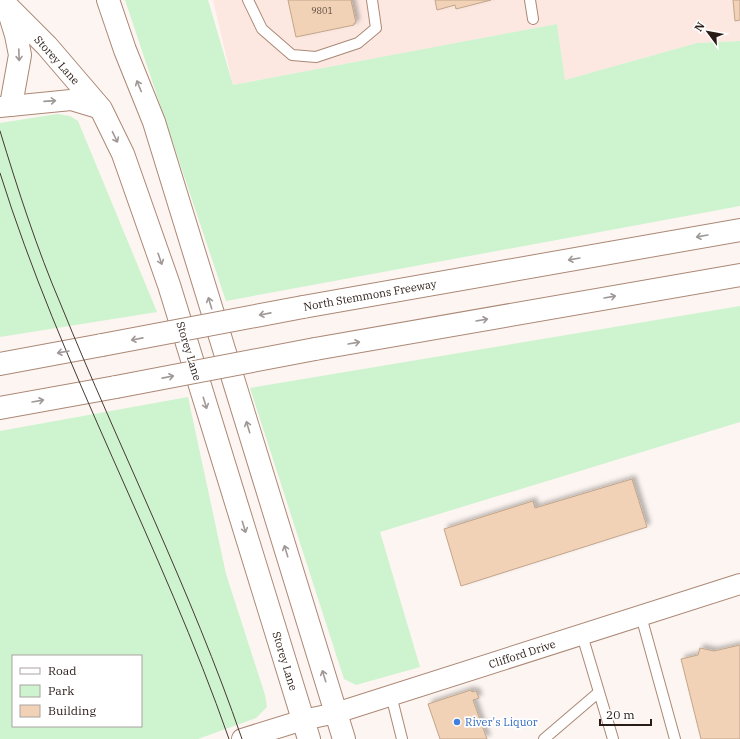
<svg xmlns="http://www.w3.org/2000/svg" width="740" height="739" viewBox="0 0 740 739" font-family="'IBM Plex Serif',serif">
  <style>
    .commercial { fill: #fce8e0 }
    .green { fill: #cdf3cf; fill-rule: evenodd }
    .building { fill: #f1d2b7; stroke: #c2a58a; filter: url(#shadow) }
    .lines { fill: none; stroke-linecap: round; stroke-linejoin: round }
    .service-casing { stroke: #ab8876; stroke-width: 12 }
    .minor-casing { stroke: #ab8876; stroke-width: 22 }
    .trunk-casing { stroke: #ab8876; stroke-width: 24 }
    .motorway-casing { stroke: #ab8876; stroke-width: 24 }
    .service { stroke: #fff; stroke-width: 10 }
    .minor { stroke: #fff; stroke-width: 20 }
    .trunk { stroke: #fff; stroke-width: 22 }
    .motorway { stroke: #fff; stroke-width: 22 }
    .tram { stroke: #473934; stroke-width: 1 }
    .motorway-bridge-casing { stroke: #ab8876; stroke-width: 24; stroke-linecap: butt }
    .motorway-bridge { stroke: #fff; stroke-width: 22 }
    .oneway { stroke: #9f9896 }
    .shop-dot { fill: #3f7fe0; stroke: #fff; stroke-width: 1.5 }
    .labels { text-anchor: middle; stroke-width: 3.5; stroke-linejoin: round; paint-order: stroke }
    .number-label { font-size: 9px; fill: #5b493e }
    .street-label { font-size: 11px; fill: #291b15; stroke: #fff }
    .shop-label { font-size: 11px; fill: #366cbe; stroke: #fff; text-anchor: start }
  </style>
  <defs>
    <filter id="shadow"><feDropShadow dx="3.5" dy="-3.5" stdDeviation="2" flood-color="#0004"/></filter>
  </defs>
  <rect width="100%" height="100%" fill="#fdf5f1"/>
  <path class="commercial" d="M213 0H740V41L697 43 565 80 557 24 233 85Z"/>
  <path class="green" d="M125 0H208L233 85 557 24 565 80 697 43 740 41V206L226 301Z
    M57 114 70 116 78 121 157 312 0 337V123Z
    M740 306V422L380 532 420 667 356 685 344 679 250 388Z
    M188 397 226 574 265 695 267 707 256 718 198 739H0V431ZM13 656H141V726H13Z"/>
  <path class="building" d="M288 0H351L356 23H354V25L296 37Z
    M435 0H491L456 9 455 5 437 10Z
    M733 0H740V20L735 21Z
    M632 479 647 527 461 586 444 529 533 501 535 508Z
    M740 645V739H701L681 659 698 655 700 648 714 651Z
    M471 690 472 692 476 691 479 698 473 700 487 739H440L428 704Z"/>
  <g class="lines">
    <defs>
      <path id="service" d="M248 0 262 29 292 55 316 57 358 43 376 28 372 0
        M530 0 533 19
        M641 616 675 739
        M599 692 613 739
        M391 695 402 739
        M544 739 599 692 582 635"/>
      <path id="minor" d="M0 107 71 100 101 109
        M242 739 303 720 336 713 740 584"/>
      <path id="trunk" d="M1 0 47 46 101 109 123 154 169 285 309 739
        M108 0 125 50 154 122 344 739
        M8 9 16 35 20 55 11 105"/>
      <path id="motorway" d="M303 307 740 230
        M315 349 740 275
        M0 364 102 345
        M0 408 116 387"/>
    </defs>
    <use href="#service" class="service-casing"/>
    <use href="#minor" class="minor-casing"/>
    <use href="#trunk" class="trunk-casing"/>
    <use href="#motorway" class="motorway-casing"/>
    <use href="#service" class="service"/>
    <use href="#minor" class="minor"/>
    <use href="#trunk" class="trunk"/>
    <use href="#motorway" class="motorway"/>
    <path class="tram" d="M0 131C18 190 37 249 61 305 120 450 191 591 242 739
      M0 173C61 368 162 547 229 739"/>
    <defs>
      <path id="motorway-bridge" d="M102 345 303 307
        M116 387 315 349"/>
    </defs>
    <use href="#motorway-bridge" class="motorway-bridge-casing"/>
    <use href="#motorway-bridge" class="motorway-bridge"/>
  </g>
  <defs><path id="oneway-shaft" d="M-6 0H5M1.5-3L5.5 0L1.5 3" fill="none" stroke-width="1.6" stroke-linecap="round" stroke-linejoin="round"/></defs>
  <g class="oneway">
    <use href="#oneway-shaft" transform="translate(19 55) rotate(88)"/>
    <use href="#oneway-shaft" transform="translate(139 86) rotate(-112)"/>
    <use href="#oneway-shaft" transform="translate(50 101) rotate(-4)"/>
    <use href="#oneway-shaft" transform="translate(115 137) rotate(64)"/>
    <use href="#oneway-shaft" transform="translate(702 236) rotate(170)"/>
    <use href="#oneway-shaft" transform="translate(160 259) rotate(71)"/>
    <use href="#oneway-shaft" transform="translate(574 259) rotate(170)"/>
    <use href="#oneway-shaft" transform="translate(610 297) rotate(-10)"/>
    <use href="#oneway-shaft" transform="translate(210 303) rotate(-107)"/>
    <use href="#oneway-shaft" transform="translate(265 314) rotate(169)"/>
    <use href="#oneway-shaft" transform="translate(482 320) rotate(-10)"/>
    <use href="#oneway-shaft" transform="translate(137 339) rotate(169)"/>
    <use href="#oneway-shaft" transform="translate(354 343) rotate(-10)"/>
    <use href="#oneway-shaft" transform="translate(63 352) rotate(170)"/>
    <use href="#oneway-shaft" transform="translate(168 377) rotate(-11)"/>
    <use href="#oneway-shaft" transform="translate(38 401) rotate(-10)"/>
    <use href="#oneway-shaft" transform="translate(205 403) rotate(73)"/>
    <use href="#oneway-shaft" transform="translate(248 427) rotate(-107)"/>
    <use href="#oneway-shaft" transform="translate(244 527) rotate(73)"/>
    <use href="#oneway-shaft" transform="translate(286 551) rotate(-107)"/>
    <use href="#oneway-shaft" transform="translate(324 676) rotate(-107)"/>
  </g>
  <circle class="shop-dot" cx="457" cy="722" r="4"/>
  <g class="labels">
    <g class="number-label">
      <text x="322" y="14">9801</text>
    </g>
    <g class="street-label">
      <text transform="translate(57 60) rotate(48)" y="4">Storey Lane</text>
      <text transform="translate(370 295) rotate(-10)" y="4">North Stemmons Freeway</text>
      <text transform="translate(189 351) rotate(73)" y="4">Storey Lane</text>
      <text transform="translate(522 654) rotate(-18)" y="4">Clifford Drive</text>
      <text transform="translate(285 661) rotate(73)" y="4">Storey Lane</text>
    </g>
    <g class="shop-label">
      <text x="465" y="726">River's Liquor</text>
    </g>
  </g>
  <rect x="12" y="655" width="130" height="72" fill="#ffffff" stroke="#a9a4a1"/>
  <rect x="20" y="668" width="20" height="6" fill="#ffffff" stroke="#a9a4a1"/>
  <text x="48" y="675" font-size="12" fill="#291b15">Road</text>
  <rect x="20" y="685" width="20" height="12" fill="#cdf3cf" stroke="#a9a4a1"/>
  <text x="48" y="695" font-size="12" fill="#291b15">Park</text>
  <rect x="20" y="705" width="20" height="12" fill="#f1d2b7" stroke="#a9a4a1"/>
  <text x="48" y="715" font-size="12" fill="#291b15">Building</text>
  <g transform="translate(708 32) rotate(302)" stroke="#ffffff" stroke-width="3" paint-order="stroke">
  <path d="M0-3L7 15L0 10L-7 15Z" fill="#291b15"/>
  <text y="-6" font-size="11" font-weight="bold" text-anchor="middle" fill="#291b15">N</text>
  </g>
  <path d="M600 719v6h51v-6" fill="none" stroke="#291b15" stroke-width="2"/>
  <text x="606" y="719" font-size="12" fill="#291b15" stroke="#ffffff" stroke-width="3" paint-order="stroke">20 m</text>
</svg>
